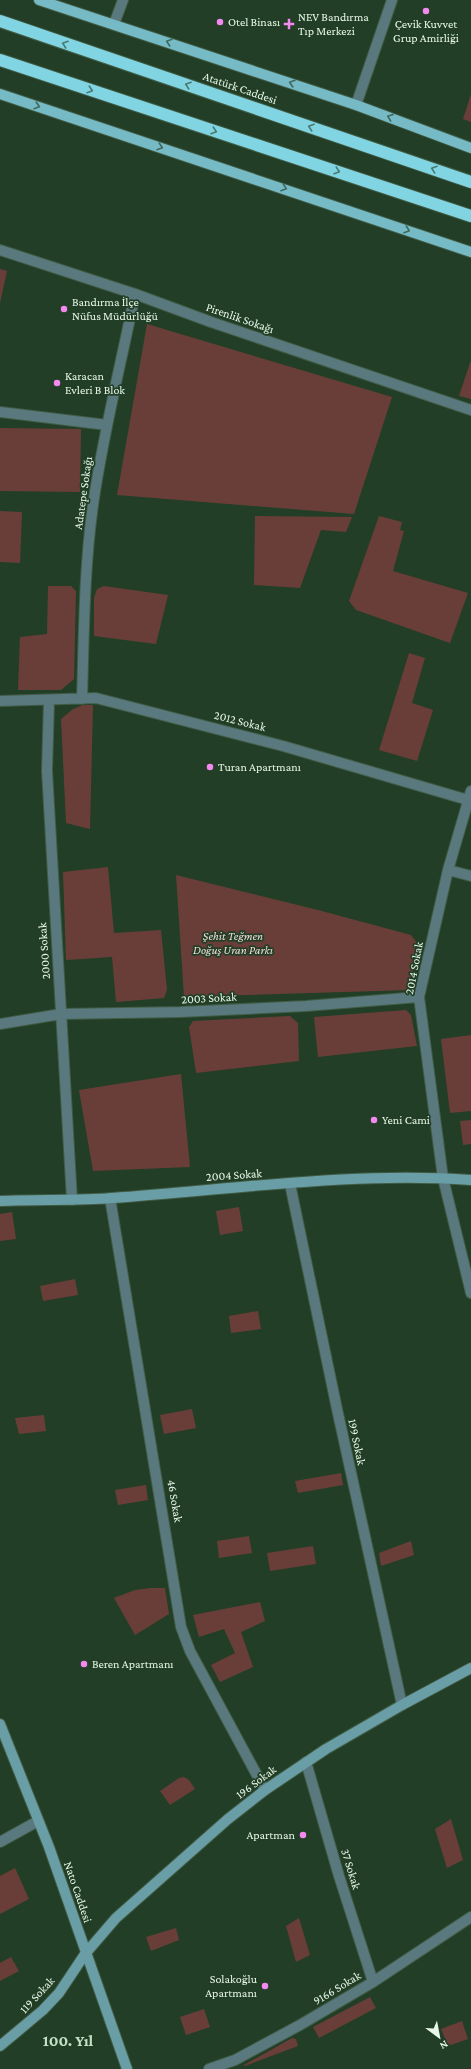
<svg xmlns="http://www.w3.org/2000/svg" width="471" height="2069" viewBox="0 0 471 2069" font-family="'Crimson Pro',serif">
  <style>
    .green { fill: #6a3e38 }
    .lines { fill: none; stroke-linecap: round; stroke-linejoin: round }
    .street-casing { stroke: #415c45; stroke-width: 12 }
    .secondary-casing { stroke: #415c45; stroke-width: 12 }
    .primary-casing { stroke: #415c45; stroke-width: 12 }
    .highway-casing { stroke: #415c45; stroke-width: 14 }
    .street { stroke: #59797e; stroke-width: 10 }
    .secondary { stroke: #6a9ea6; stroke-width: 10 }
    .primary { stroke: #76bac5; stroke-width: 10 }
    .highway { stroke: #81d4e1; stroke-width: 12 }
    .oneway { stroke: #3f695e }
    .oneway2 { stroke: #487a71 }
    .poi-dot { fill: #f489f0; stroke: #223e26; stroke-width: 1.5 }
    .labels { text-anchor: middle; stroke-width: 3.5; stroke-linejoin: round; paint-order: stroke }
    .poi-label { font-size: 12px; fill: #e6f7e8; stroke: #223e26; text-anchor: start }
    .street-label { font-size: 12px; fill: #e6f7e8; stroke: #223e26 }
    .park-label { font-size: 12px; font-style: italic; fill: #f1ddda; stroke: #223e26 }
    .district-label { font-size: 16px; font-weight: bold; fill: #c1e2c5; stroke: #223e26 }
  </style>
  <rect width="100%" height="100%" fill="#223e26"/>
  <path class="green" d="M471 94V122L463 119Z
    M0 269 7 271 0 303Z
    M147 324 392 397 354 514 117 495Z
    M471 360V399L459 396Z
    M0 428 81 429 80 492 0 491Z
    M0 511 22 512 20 563 0 562Z
    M255 516 352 517 346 532 321 530 300 588 254 585Z
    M379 516 402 522 400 530 404 531 393 571 468 593 450 643 356 610 349 601Z
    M48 586H71L76 591 74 679 61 690H18L20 637 47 634Z
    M104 586 168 595 156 644 94 636V598L97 589Z
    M409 653 425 658 412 703 433 710 417 761 379 750Z
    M83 705H93L90 829 66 823 61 719 73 709Z
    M108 867 114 933 161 930 167 990 164 998 116 1002 112 957 66 960 63 872Z
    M176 875 318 910 411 935 417 943 410 990 184 997Z
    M406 1010 411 1015 417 1046 318 1057 314 1017Z
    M290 1016 298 1023 299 1061 196 1073 189 1027 193 1021Z
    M471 1035V1111L450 1113 441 1039Z
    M181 1074 190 1167 93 1171 79 1090Z
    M471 1120V1144L463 1145 460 1121Z
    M239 1207 243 1231 220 1235 216 1211Z
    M12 1212 16 1239 0 1241V1214Z
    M75 1279 78 1295 43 1301 40 1286Z
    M258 1311 261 1329 231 1333 229 1316Z
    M192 1409 196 1428 164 1434 160 1415Z
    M44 1415 46 1431 19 1434 15 1418Z
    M341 1473 343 1485 298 1493 295 1481Z
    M146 1485 148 1500 118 1505 115 1490Z
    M249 1536 252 1553 219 1558 217 1541Z
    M411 1541 414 1555 381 1566 379 1553Z
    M313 1546 316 1564 270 1571 267 1553Z
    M150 1588H165L169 1614 135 1635 114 1598 135 1590Z
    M260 1602 265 1621 241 1632 253 1667 220 1682 211 1665 235 1653 224 1629 199 1637 193 1615Z
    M184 1777 189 1780 195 1789 170 1805 160 1791 179 1778Z
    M451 1819 463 1860 447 1868 435 1829Z
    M15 1868 29 1899 0 1914V1876Z
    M299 1918 310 1955 296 1962 286 1926Z
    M176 1928 179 1940 151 1951 146 1937Z
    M11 1957 19 1971 0 1981V1963Z
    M370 1997 376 2008 319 2038 313 2027Z
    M204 2009 210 2027 186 2035 180 2017Z
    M462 2021 468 2039 448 2046 441 2029Z
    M292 2038 296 2039 298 2046 245 2066 244 2065Z"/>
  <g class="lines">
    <defs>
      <path id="street" d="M114 24 123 0
        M356 105 392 0
        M0 250 135 294 211 322 471 410
        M0 412 107 425
        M82 699C84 635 84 569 93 505 103 434 121 364 135 294
        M0 701 96 698 283 746 468 800
        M49 701 47 771 72 1200
        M471 791 448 870 419 997 443 1178 471 1293
        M448 870 471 876
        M0 1024 61 1014 180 1012 306 1006 419 997
        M290 1184 337 1409 402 1705
        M110 1198 181 1627 190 1651 265 1790
        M306 1762 339 1876 373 1982
        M0 1842 38 1821
        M209 2069 235 2060 300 2025 373 1982 471 1917"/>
      <path id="secondary" d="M0 1201C37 1199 75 1201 112 1198 229 1190 354 1171 471 1180
        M0 1724 49 1847 127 2069
        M0 2046 43 2010 59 1993 85 1954 116 1918 228 1819 265 1790 326 1749 402 1705 471 1668"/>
      <path id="primary" d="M39 0 356 105 471 148
        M0 94 471 252"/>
      <path id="highway" d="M0 21 471 182
        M0 60 471 216"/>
    </defs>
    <use href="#street" class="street-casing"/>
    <use href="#secondary" class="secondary-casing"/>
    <use href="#primary" class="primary-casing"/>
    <use href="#highway" class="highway-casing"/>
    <use href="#street" class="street"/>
    <use href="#secondary" class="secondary"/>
    <use href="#primary" class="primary"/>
    <use href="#highway" class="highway"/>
  </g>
  <defs><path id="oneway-chevron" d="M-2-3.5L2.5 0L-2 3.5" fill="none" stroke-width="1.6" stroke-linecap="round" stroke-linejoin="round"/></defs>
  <g class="oneway">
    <use href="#oneway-chevron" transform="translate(169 42) rotate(-162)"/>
    <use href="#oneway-chevron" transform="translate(292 83) rotate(-162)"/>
    <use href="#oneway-chevron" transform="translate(37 106) rotate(18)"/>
    <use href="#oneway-chevron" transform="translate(390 117) rotate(-160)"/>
    <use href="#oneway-chevron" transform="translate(160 147) rotate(18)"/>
    <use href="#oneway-chevron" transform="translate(284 188) rotate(19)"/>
    <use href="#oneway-chevron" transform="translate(407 230) rotate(19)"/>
  </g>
  <g class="oneway2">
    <use href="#oneway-chevron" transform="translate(65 44) rotate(-161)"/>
    <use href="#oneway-chevron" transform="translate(188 85) rotate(-161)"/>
    <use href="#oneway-chevron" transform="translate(90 90) rotate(18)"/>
    <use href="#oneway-chevron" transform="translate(311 127) rotate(-161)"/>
    <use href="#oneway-chevron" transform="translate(214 131) rotate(18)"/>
    <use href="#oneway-chevron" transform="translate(434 169) rotate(-161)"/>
    <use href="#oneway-chevron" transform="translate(337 171) rotate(18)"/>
  </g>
  <g class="poi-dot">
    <circle cx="426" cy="11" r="4"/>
    <circle cx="220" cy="22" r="4"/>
    <path d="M287 18h4v4h4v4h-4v4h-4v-4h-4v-4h4z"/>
    <circle cx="64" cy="309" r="4"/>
    <circle cx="57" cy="383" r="4"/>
    <circle cx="210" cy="767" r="4"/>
    <circle cx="374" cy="1120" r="4"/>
    <circle cx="84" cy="1664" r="4"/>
    <circle cx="303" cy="1835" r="4"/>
    <circle cx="265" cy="1986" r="4"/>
  </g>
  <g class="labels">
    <g class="poi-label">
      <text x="298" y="21">NEV Bandırma<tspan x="298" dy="14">Tıp Merkezi</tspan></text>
      <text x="228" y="26">Otel Binası</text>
      <text x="426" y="28" text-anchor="middle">Çevik Kuvvet<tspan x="426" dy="14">Grup Amirliği</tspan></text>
      <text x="72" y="306">Bandırma İlçe<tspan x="72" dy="14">Nüfus Müdürlüğü</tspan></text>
      <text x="65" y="380">Karacan<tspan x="65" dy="14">Evleri B Blok</tspan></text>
      <text x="218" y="771">Turan Apartmanı</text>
      <text x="382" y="1124">Yeni Cami</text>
      <text x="92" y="1668">Beren Apartmanı</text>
      <text x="295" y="1839" text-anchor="end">Apartman</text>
      <text x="257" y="1983" text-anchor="end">Solakoğlu<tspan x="257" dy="14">Apartmanı</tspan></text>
    </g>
    <g class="street-label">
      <text transform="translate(240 88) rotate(19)" y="4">Atatürk Caddesi</text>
      <text transform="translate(240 318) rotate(19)" y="4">Pirenlik Sokağı</text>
      <text transform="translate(83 493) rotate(-82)" y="4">Adatepe Sokağı</text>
      <text transform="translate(240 721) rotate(14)" y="4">2012 Sokak</text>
      <text transform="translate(44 951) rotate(-94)" y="4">2000 Sokak</text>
      <text transform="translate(414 968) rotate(-79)" y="4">2014 Sokak</text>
      <text transform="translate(209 998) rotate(-3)" y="4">2003 Sokak</text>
      <text transform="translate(234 1175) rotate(-4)" y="4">2004 Sokak</text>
      <text transform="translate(357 1442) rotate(78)" y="4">199 Sokak</text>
      <text transform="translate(175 1501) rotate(80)" y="4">46 Sokak</text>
      <text transform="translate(256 1782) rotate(-37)" y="4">196 Sokak</text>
      <text transform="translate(351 1869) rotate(73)" y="4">37 Sokak</text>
      <text transform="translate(78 1892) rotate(71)" y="4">Nato Caddesi</text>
      <text transform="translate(337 1988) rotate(-31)" y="4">9166 Sokak</text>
      <text transform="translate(37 1995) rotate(-47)" y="4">119 Sokak</text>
    </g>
    <g class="park-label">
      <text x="233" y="940">Şehit Teğmen<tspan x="233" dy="14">Doğuş Uran Parkı</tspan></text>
    </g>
    <g class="district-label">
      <text x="68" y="2046">100. Yıl</text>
    </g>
  </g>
  <g transform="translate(439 2037) rotate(148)" stroke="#223e26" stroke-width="3" paint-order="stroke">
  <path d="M0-3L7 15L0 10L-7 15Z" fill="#e6f7e8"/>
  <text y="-6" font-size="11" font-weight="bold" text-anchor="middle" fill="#e6f7e8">N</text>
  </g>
</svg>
